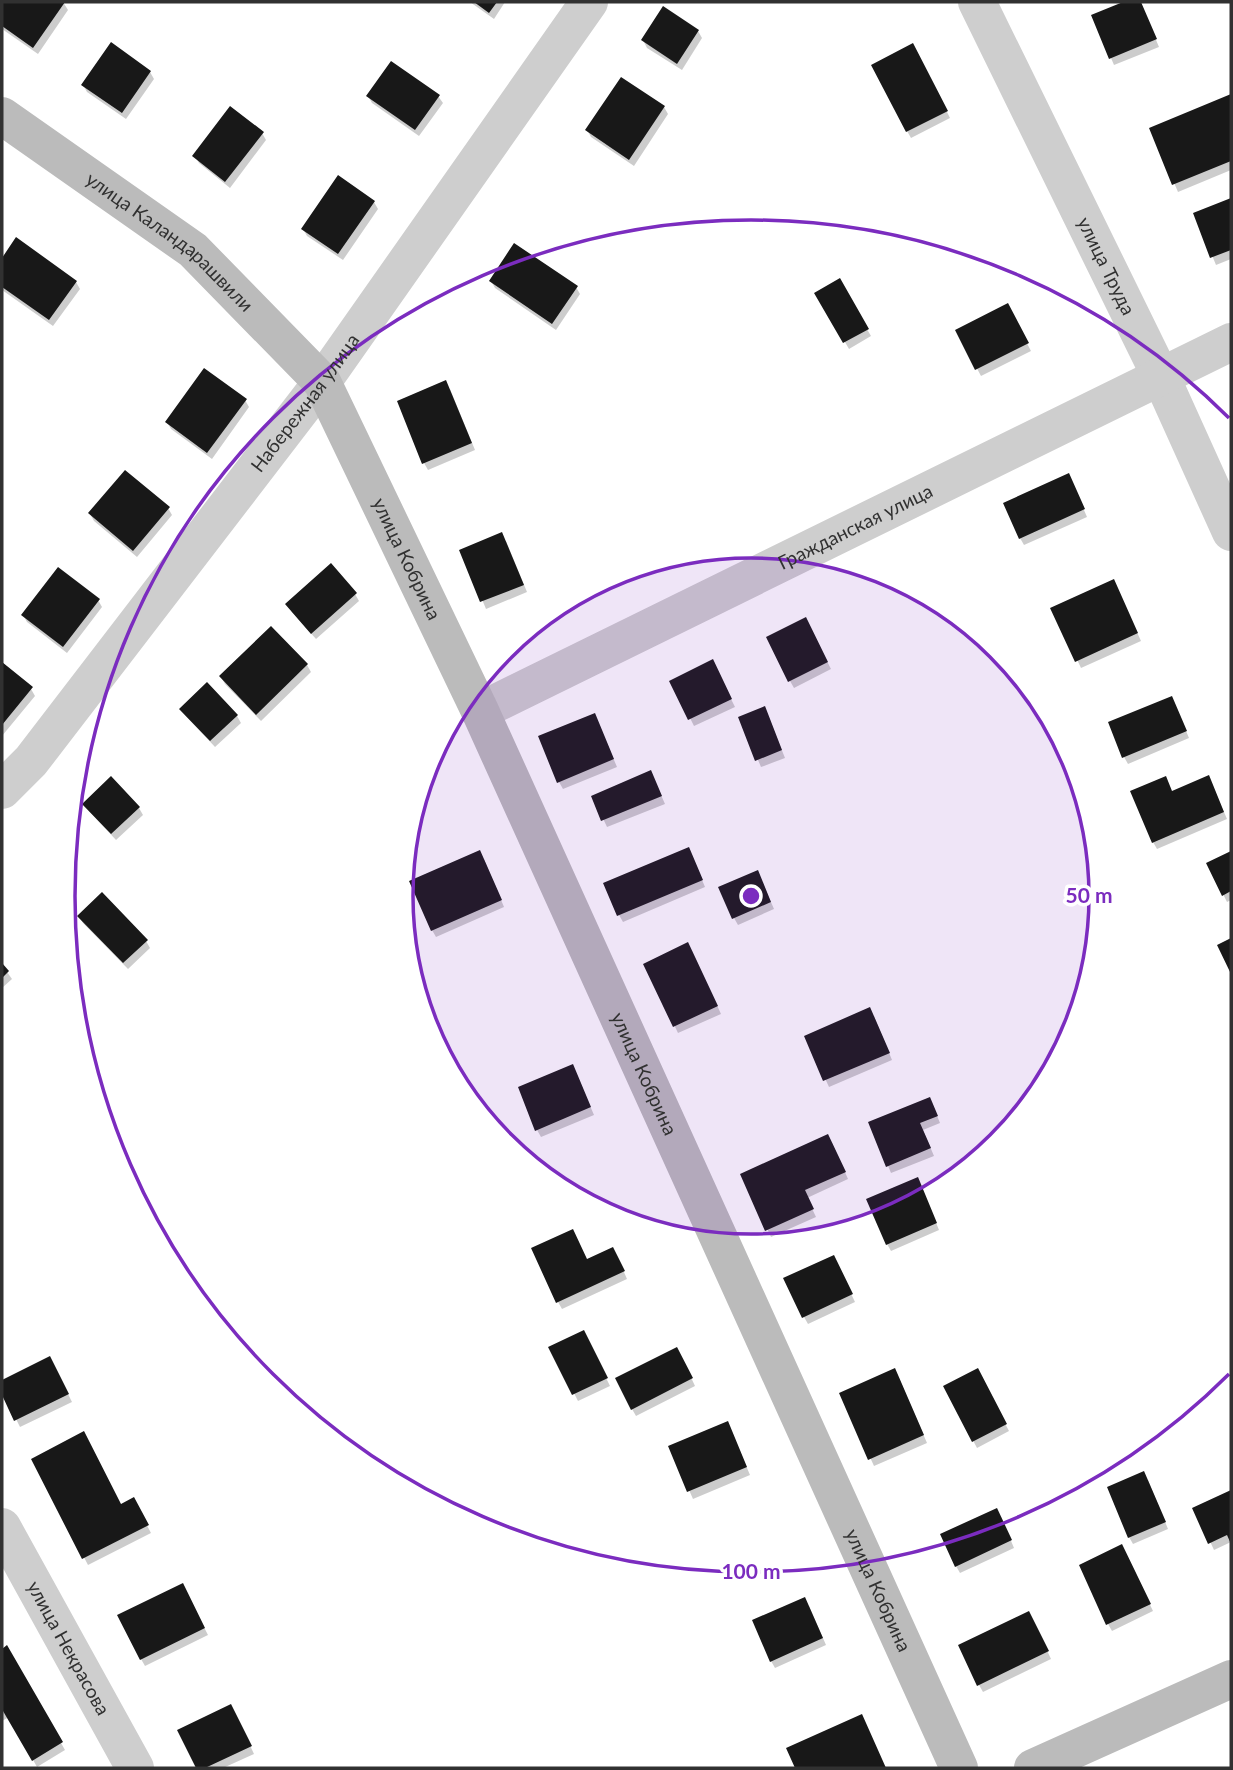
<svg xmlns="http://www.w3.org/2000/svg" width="1233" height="1770" viewBox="0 0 1233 1770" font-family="Lato,sans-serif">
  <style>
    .shadow { fill: #0003 }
    .building { fill: #181818 }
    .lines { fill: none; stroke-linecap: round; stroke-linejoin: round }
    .minor { stroke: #cecece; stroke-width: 38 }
    .secondary { stroke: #bbb; stroke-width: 38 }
    .ring { fill: none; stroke: #7b2cbf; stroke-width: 3.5 }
    .labels { text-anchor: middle; stroke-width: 7; stroke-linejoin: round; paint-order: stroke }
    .street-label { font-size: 19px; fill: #313131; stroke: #fff }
    .centre { fill: #7b2cbf; stroke: #fff; stroke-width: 3.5 }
    .ring-label { font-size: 21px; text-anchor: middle; font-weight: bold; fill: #7b2cbf; stroke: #fff; stroke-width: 7; stroke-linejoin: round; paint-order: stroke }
  </style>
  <rect width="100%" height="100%" fill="#fff"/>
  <path class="shadow" d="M2 2H63L68 10 38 54 2 29Z
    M470 2H505L494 19Z
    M1127 2H1140L1159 47 1114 65 1093 16Z
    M698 31 702 38 682 70 647 48 643 40Z
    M917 52 950 118 911 138 907 131Z
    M150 72 154 79 126 119 87 92 83 85Z
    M368 96H438L443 103 419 136 372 103Z
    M1230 97 1231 170 1178 192 1151 129Z
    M664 107 668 114 634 166 591 137 587 130Z
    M262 133 266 140 230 188 199 163 195 156Z
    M1231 200V259L1216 265 1195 214Z
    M374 202 378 209 343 260 307 236 303 229Z
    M17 240 76 282 80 289 53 326 2 290V261Z
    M491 281 576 287 580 294 556 330 495 288Z
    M839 281 871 336 849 349 817 294Z
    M1007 305 1031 351 981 376 957 331Z
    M450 389 475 450 428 470 424 463Z
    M245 400 249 407 212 459 171 429 167 422Z
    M1072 482 1087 517 1024 545 1020 538Z
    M168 508 172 515 137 557 94 521 90 514Z
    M506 541 527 592 486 609 462 551Z
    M1117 588 1141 641 1081 668 1053 609Z
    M355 594 359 601 316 639 292 612 288 605Z
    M98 600 102 607 67 653 27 622 23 615Z
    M809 626 831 669 794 688 790 681Z
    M271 628 307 665 311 672 261 721 225 684 221 677Z
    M2 664 31 689 35 696 2 736Z
    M716 669 735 707 694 726 672 682Z
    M1175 705 1189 738 1128 764 1124 757Z
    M765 708 785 758 761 767 740 718Z
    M181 709 237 716 241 723 215 747 186 716Z
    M598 722 617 767 563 789 559 782Z
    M654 779 665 804 607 827 593 797Z
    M1212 784 1227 819 1157 849 1153 842 1172 793Z
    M139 808 143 815 116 840 89 811Z
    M1231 853V900L1227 902 1208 864Z
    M692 856 705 887 623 922 619 915Z
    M484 859 504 907 436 937 432 930Z
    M761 879 774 909 738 925 734 918Z
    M79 916 146 941 150 948 128 969 83 923Z
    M692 951 721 1014 678 1033 645 964Z
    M2 965 12 979 2 988Z
    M874 1016 892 1060 829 1087 806 1037Z
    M576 1073 594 1115 541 1137 537 1130Z
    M933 1106 940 1123 923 1130 934 1156 891 1173 870 1123Z
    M832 1143 848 1179 807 1198 816 1217 771 1237 742 1175Z
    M921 1186 939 1230 891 1251 887 1244Z
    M617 1256 627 1279 562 1309 558 1302Z
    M837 1264 855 1302 808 1324 804 1317Z
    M587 1339 610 1386 578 1401 551 1348Z
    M681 1356 695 1386 636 1416 632 1409Z
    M50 1358 72 1402 20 1427 2 1391V1382Z
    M977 1370 1009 1431 977 1448 945 1387Z
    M899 1378 927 1443 874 1466 841 1394Z
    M731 1430 750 1475 693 1499 670 1447Z
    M33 1459 121 1506 133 1499 151 1533 88 1565Z
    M1148 1480 1168 1529 1133 1544 1129 1537Z
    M1231 1492V1542L1214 1550 1195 1509Z
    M1001 1517 1014 1548 960 1573 956 1566Z
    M1125 1553 1153 1611 1112 1631 1108 1624Z
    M186 1592 208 1635 145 1666 141 1659Z
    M809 1606 826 1645 775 1668 771 1661Z
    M1033 1620 1051 1659 983 1692 979 1685Z
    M7 1648 65 1750 37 1767 9 1717 2 1721V1651Z
    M235 1713 254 1754 223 1768H198L180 1730Z"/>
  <path class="building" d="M2 2H65L33 48 2 26Z
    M474 2H497L489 13Z
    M1123 2H1141L1157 39 1109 59 1091 15Z
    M663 6 699 30 677 64 641 40Z
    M111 42 151 71 122 113 81 85Z
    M913 43 948 111 906 132 871 65Z
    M391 61 440 95 415 130 366 96Z
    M621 77 665 106 629 160 585 130Z
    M1231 94V161L1172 185 1149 128Z
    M230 106 264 132 225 182 192 156Z
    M338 175 375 201 338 254 301 229Z
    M1231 198V250L1210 258 1193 213Z
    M16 237 77 281 49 320 2 287V258Z
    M514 243 578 286 552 324 489 281Z
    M840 278 869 329 843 343 814 293Z
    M1008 303 1029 343 975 370 955 330Z
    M204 368 247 399 207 453 165 422Z
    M446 380 472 443 422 464 397 401Z
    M125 470 170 507 133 551 88 513Z
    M1069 473 1085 509 1019 539 1003 503Z
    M502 532 524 585 480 602 459 550Z
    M331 563 357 593 311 634 285 604Z
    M58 567 100 599 63 647 21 615Z
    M1114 579 1138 633 1075 662 1050 608Z
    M806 617 828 662 788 682 766 637Z
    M271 626 308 664 256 715 219 676Z
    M713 659 732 699 688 720 669 681Z
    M2 662 33 687 2 725Z
    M207 682 238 715 210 741 179 709Z
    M1172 696 1187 731 1122 758 1108 722Z
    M765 706 782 750 755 761 738 717Z
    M595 713 614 759 557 783 538 736Z
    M651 770 662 796 601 821 591 796Z
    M1209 775 1224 812 1152 843 1130 791 1166 776 1172 791Z
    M111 776 140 807 111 834 82 804Z
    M689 847 703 880 617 916 603 883Z
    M480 850 502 900 431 931 409 881Z
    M1231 851V891L1222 896 1206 863Z
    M758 870 771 902 732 919 718 887Z
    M102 892 148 940 123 963 77 916Z
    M1231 938V974L1217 945Z
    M688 942 718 1006 673 1027 643 964Z
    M2 963 9 971 2 978Z
    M870 1007 890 1053 823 1081 804 1036Z
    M573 1064 591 1107 535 1131 518 1087Z
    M930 1097 938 1116 920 1123 931 1148 886 1167 868 1122Z
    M828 1134 846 1172 805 1190 814 1209 765 1231 740 1174Z
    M918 1177 937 1223 886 1245 866 1199Z
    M573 1229 587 1259 613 1247 625 1271 556 1303 531 1248Z
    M834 1255 853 1294 802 1318 783 1278Z
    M584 1330 608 1378 572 1395 548 1347Z
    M677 1347 693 1378 631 1410 615 1378Z
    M50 1356 69 1394 14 1421 2 1395V1380Z
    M895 1368 924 1435 868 1460 839 1393Z
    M978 1368 1007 1424 972 1442 943 1386Z
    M728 1421 747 1467 687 1492 668 1446Z
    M84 1431 121 1504 134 1497 149 1525 82 1559 31 1459Z
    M1144 1471 1166 1522 1128 1538 1107 1487Z
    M1231 1490V1544L1227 1535 1208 1544 1192 1508Z
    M997 1508 1012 1540 955 1567 940 1534Z
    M1122 1544 1151 1604 1106 1625 1079 1565Z
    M183 1583 205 1628 140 1660 117 1615Z
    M805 1597 823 1638 770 1662 752 1620Z
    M1029 1611 1049 1651 977 1686 958 1645Z
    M7 1645 63 1742 32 1761 3 1711 2 1712V1649Z
    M231 1704 252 1746 205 1768H196L177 1730Z
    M862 1714 886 1768H795L786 1748Z"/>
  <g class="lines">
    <g class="minor">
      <path id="s1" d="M977 2 1161 377 1231 532"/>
      <path id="s2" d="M480 711 1231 342"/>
      <path id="s3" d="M2 790 31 761 322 382 589 2"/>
      <path id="s4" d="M2 1527 135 1768"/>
    </g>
    <g class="secondary">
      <path id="s5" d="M2 116 193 250 322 382 480 711 959 1768"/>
      <path d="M1033 1768 1231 1679"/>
    </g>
  </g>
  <circle cx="751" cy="896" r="338" fill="#7b2cbf" fill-opacity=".12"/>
  <g class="ring">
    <circle cx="751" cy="896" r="338"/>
    <path d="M1229 1374A676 676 0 1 1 1229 418"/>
  </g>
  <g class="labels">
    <g class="street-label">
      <text dy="7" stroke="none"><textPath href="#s5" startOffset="210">улица Каландарашвили</textPath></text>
      <text dy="7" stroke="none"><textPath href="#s1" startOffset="294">улица Труда</textPath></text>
      <text dy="7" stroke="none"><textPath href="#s3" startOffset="492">Набережная улица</textPath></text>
      <text dy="7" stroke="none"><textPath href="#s2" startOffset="418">Гражданская улица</textPath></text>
      <text dy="7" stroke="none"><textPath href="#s5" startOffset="614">улица Кобрина</textPath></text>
      <text dy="7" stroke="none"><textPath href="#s5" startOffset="1181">улица Кобрина</textPath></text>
      <text dy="7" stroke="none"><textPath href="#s5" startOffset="1748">улица Кобрина</textPath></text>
      <text dy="7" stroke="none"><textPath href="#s4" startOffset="138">улица Некрасова</textPath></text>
    </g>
  </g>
  <circle cx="751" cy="896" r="10" class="centre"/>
  <g class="ring-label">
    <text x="1089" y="903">50 m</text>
    <text x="751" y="1579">100 m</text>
  </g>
  <rect width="1233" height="1770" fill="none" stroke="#313131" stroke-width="7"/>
</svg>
